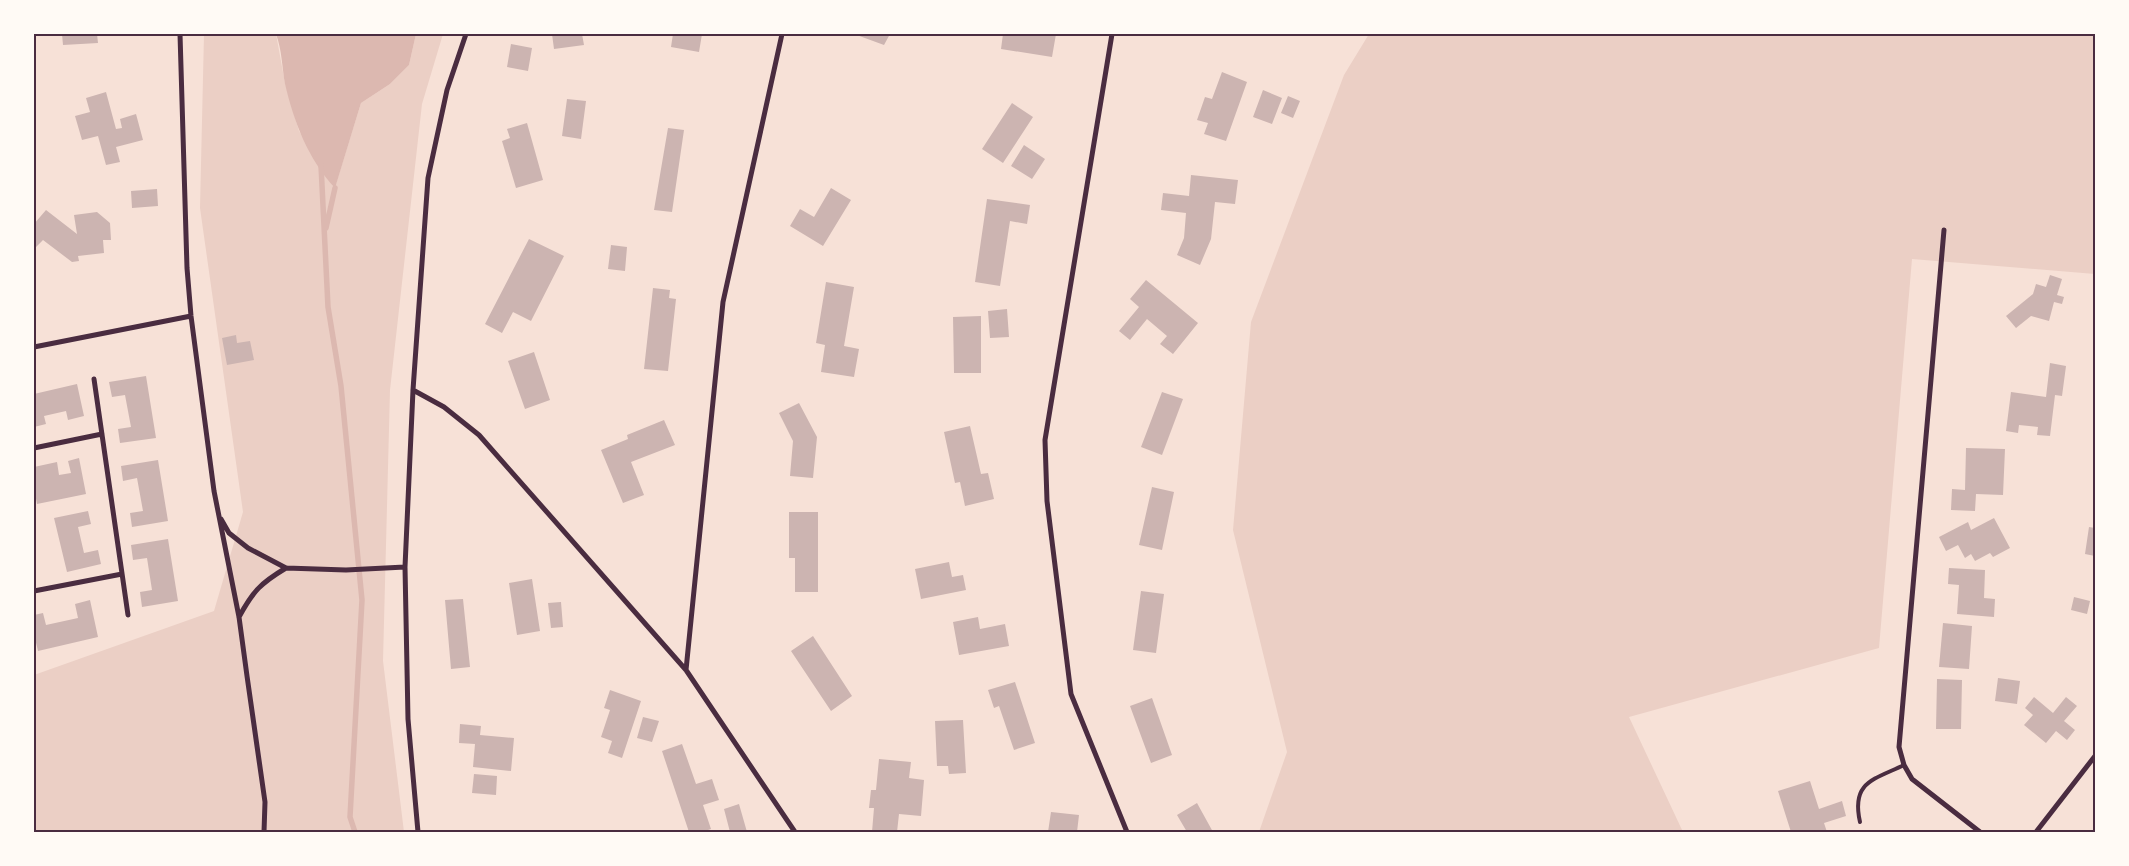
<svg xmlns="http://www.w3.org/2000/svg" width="2129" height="866" viewBox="0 0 2129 866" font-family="'Exo 2',sans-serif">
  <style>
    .green { fill: #ebcfc5 }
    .water { fill: #dcb8b0 }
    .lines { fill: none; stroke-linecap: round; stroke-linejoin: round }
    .stream { stroke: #dcb8b0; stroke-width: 5.5 }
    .building { fill: #ccb4b1 }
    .service { stroke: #4a2c40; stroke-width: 4 }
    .minor { stroke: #4a2c40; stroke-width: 5 }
    .neatline { fill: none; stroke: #4a2c40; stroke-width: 2 }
  </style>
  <rect width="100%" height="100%" fill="#f7e1d7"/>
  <path class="green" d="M204 34H276L285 83 299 131 335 187 361 103 390 84 409 65 416 34H443L422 104 390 390 383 661 404 832H34V675L214 611 243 512 200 208Z
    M1369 34H2095V274L1912 259 1879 648 1629 717 1683 832H1259L1287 752 1233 530 1251 322 1344 75Z"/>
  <path class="water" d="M276 34H416L409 65 390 84 361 103 335 188C308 159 294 122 285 84 282 67 282 50 276 34Z"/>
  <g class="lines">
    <path class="stream" d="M321 165 328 307 341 386 362 600 350 817 355 832
      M326 228 335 188"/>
  </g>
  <path class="building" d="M62 34H97L98 43 63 45Z
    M552 34H582L584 45 554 49Z
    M673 34H702L699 52 671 47Z
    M854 34H890L884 45Z
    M1003 34H1056L1052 57 1001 49Z
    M511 44 532 48 528 71 507 67Z
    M1222 72 1247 82 1226 141 1204 134 1208 123 1197 120 1205 97 1212 99Z
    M1263 90 1282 98 1272 124 1253 117Z
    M106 92 116 129 122 128 120 119 136 114 143 140 116 147 120 162 106 165 98 136 82 140 75 116 90 112 86 98Z
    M1288 96 1300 101 1293 118 1281 113Z
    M567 99 586 101 581 139 562 136Z
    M1012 103 1033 117 1003 163 982 149Z
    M527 123 543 180 516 188 502 141 510 138 507 129Z
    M668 128 684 130 672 212 654 210Z
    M1024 145 1045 159 1032 179 1011 166Z
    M1191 175 1238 180 1235 204 1215 202 1211 239 1200 265 1177 255 1184 238 1186 213 1161 210 1163 193 1189 196Z
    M831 188 851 200 823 246 790 226 800 209 814 217Z
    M157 189 158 206 132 208 131 191Z
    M987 199 1030 205 1027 224 1010 221 1000 286 975 282Z
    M46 210 77 234 74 215 97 212 110 223 111 240H103L104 253 78 256 79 261 72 262 43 240 36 247 34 245V224Z
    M529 239 564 256 531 321 513 312 502 333 485 324Z
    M611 245 627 247 625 271 608 269Z
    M2050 275 2062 279 2057 295 2064 297 2062 304 2054 302 2049 321 2031 316 2016 328 2006 316 2033 294 2036 284 2046 287Z
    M1146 280 1198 323 1173 354 1160 344 1167 336 1147 319 1130 340 1119 331 1139 307 1130 299Z
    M826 282 854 287 844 346 859 349 854 377 821 372 825 345 816 343Z
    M653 288 670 290 669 298 676 299 668 371 644 369Z
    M1007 309 1009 337 990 338 988 311Z
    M981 316V373H954L953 317Z
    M236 335 237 343 250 341 254 360 227 365 222 338Z
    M534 352 550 400 525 409 508 361Z
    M2050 363 2066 366 2062 396 2055 395 2050 436 2037 435 2038 427 2019 425 2018 433 2006 431 2011 392 2046 397Z
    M146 376 156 438 120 443 118 429 131 427 125 395 112 397 109 382Z
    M77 384 84 416 68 420 66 411 44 416 46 424 34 427V394Z
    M1162 392 1183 399 1162 455 1141 447Z
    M799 403 817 437 813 478 790 476 793 441 779 413Z
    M664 420 675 445 631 462 644 495 623 503 601 450 628 439 627 435Z
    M970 426 981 474 988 473 994 499 965 506 960 482 955 483 944 432Z
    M1966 448 2005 449 2003 495 1976 494 1975 511 1951 510 1952 489 1965 490Z
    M79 458 86 494 37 504 34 488V467L57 462 59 475 71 473 68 461Z
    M158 460 168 521 132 527 130 513 143 511 137 478 123 481 121 466Z
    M1152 487 1174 492 1162 550 1139 545Z
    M88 511 91 524 78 527 84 553 98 550 101 564 67 572 54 518Z
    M789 512H818V592H795V558H789Z
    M1994 518 2010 548 1993 557 1990 553 1975 561 1971 554 1965 558 1958 545 1946 551 1939 537 1968 522 1971 530Z
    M2089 527 2095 528V556L2085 554Z
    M168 539 178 601 142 607 140 592 152 590 147 558 133 560 131 545Z
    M949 562 952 577 963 575 966 590 921 599 915 569Z
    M1949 568 1985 570 1984 598 1995 599 1994 617 1957 614 1959 585 1948 584Z
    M532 579 540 631 517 635 509 583Z
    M1141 591 1164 594 1156 653 1133 650Z
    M2074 597 2090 601 2087 614 2071 610Z
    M463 599 470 667 451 669 445 600Z
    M90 600 98 637 38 651 34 634V615L43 613 46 625 78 618 75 604Z
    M561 602 563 627 551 628 548 603Z
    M978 617 980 629 1005 624 1009 646 959 655 953 622Z
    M1943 623 1972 626 1969 669 1939 667Z
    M813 636 852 696 831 711 791 651Z
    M1998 678 2020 681 2017 704 1995 701Z
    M1937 679 1962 680 1961 729H1936Z
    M1015 682 1035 743 1014 750 999 706 994 708 988 690Z
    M610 690 641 701 622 758 608 753 612 741 601 737 610 710 604 708Z
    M2034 697 2053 713 2066 697 2077 706 2064 721 2075 730 2067 740 2056 731 2046 743 2024 725 2033 715 2025 708Z
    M1152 698 1172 755 1151 763 1130 706Z
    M643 717 659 721 652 742 637 738Z
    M963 720 966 773 949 774 948 766H937L935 721Z
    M460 724 481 726 480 735 514 738 511 771 473 767 475 744 459 743Z
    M682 744 696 784 712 779 719 800 703 805 711 829 702 832H689L662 751Z
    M879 759 911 762 909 778 924 780 921 816 899 814 897 832H872L874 808H869L871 790H876Z
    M474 774 497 776 496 795 472 793Z
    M1810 781 1819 809 1842 801 1846 816 1824 823 1827 832H1791L1778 791Z
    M1197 803 1213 832H1187L1177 815Z
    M739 804 747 832H730L724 809Z
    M1051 812 1079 815 1077 832H1048Z"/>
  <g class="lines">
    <path class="service" d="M1860 822C1851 782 1873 780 1904 765"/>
    <path class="minor" d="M180 34 187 268 191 316 214 491 239 617 247 676 265 802 264 832
      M1112 34 1045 440 1047 501 1071 694 1127 832
      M1944 230 1899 747 1904 765 1912 779 1980 832
      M34 347 191 316
      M94 379 128 615
      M413 390 444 407 479 435 686 670 795 832
      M34 448 102 434
      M221 519 229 533 248 548 286 568 346 570 405 567
      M34 591 122 574
      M239 617C253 591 261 583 286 568
      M686 670 723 302 782 34
      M418 832 408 719 405 567 413 390 428 178 447 90 466 34
      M2036 832 2095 756"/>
  </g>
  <rect width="2129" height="866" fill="none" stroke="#fffaf5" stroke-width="70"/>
  <rect x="35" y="35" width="2059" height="796" class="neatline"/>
</svg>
